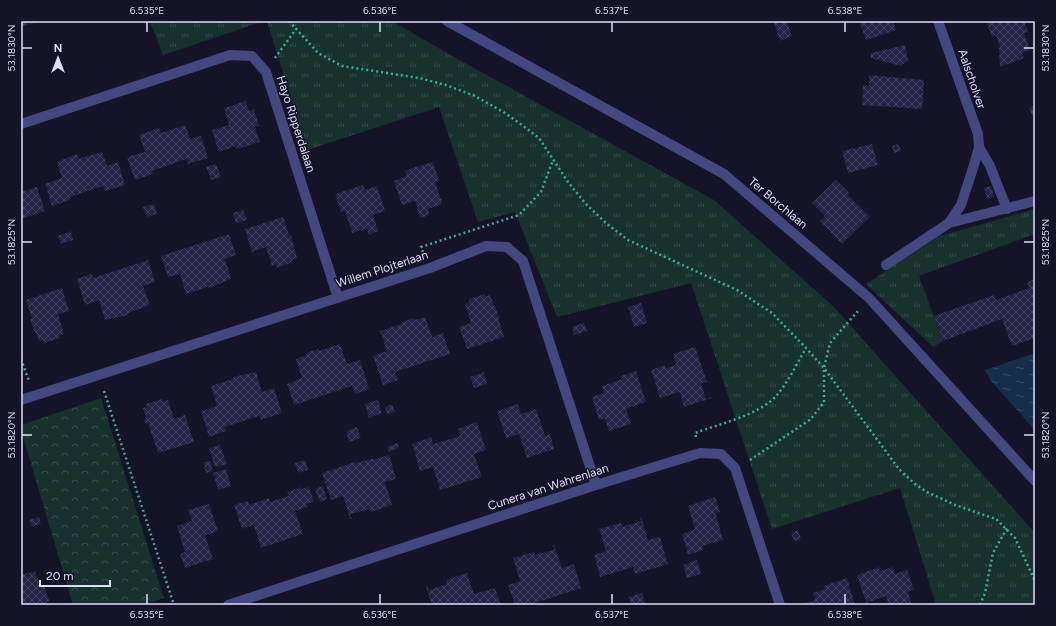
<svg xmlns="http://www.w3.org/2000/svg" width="1056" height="626" viewBox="0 0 1056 626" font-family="Figtree,sans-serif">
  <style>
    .grass { fill: url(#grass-tufts) }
    .forest { fill: url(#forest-crowns) }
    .water { fill: url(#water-ripples) }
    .building { fill: url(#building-cross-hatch) }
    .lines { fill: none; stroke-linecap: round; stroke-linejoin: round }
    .path { stroke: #3fae9c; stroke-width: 2.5; stroke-dasharray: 2 3; stroke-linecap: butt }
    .minor { stroke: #444881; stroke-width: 10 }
    .ticks { fill: none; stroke: #dedefb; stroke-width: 1.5 }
    .labels { text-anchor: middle; stroke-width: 3; stroke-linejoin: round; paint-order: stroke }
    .street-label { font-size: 12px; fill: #dedefb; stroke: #151328 }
    .neatline { fill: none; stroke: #dedefb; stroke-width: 1.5 }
    .ticks-label { font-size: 10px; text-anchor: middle; fill: #dedefb }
  </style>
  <defs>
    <pattern id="grass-tufts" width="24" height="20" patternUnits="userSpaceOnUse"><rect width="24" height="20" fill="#17312d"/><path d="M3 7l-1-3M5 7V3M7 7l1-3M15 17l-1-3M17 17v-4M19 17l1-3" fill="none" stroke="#384e4c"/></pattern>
    <pattern id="forest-crowns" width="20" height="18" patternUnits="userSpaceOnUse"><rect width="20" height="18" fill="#17312d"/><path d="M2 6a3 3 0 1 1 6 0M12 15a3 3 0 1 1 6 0" fill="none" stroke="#384e4c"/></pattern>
    <pattern id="water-ripples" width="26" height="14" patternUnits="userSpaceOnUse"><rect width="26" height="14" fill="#152e4a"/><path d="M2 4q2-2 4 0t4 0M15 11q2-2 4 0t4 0" fill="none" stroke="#374c65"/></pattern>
    <pattern id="building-cross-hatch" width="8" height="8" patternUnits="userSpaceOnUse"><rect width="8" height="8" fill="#252246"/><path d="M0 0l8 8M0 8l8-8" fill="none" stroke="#444262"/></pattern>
  </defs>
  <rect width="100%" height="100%" fill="#151328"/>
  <path class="grass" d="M150 21H264L163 55Z
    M267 21H392L445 52 714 200 834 307 1035 533V605H936L900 488 772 529 691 283 557 317 515 212 478 222 439 107 307 150Z
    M1035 209V234L919 276 943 341 933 347 866 284 940 236Z"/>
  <path class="forest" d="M101 398 164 598 142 605H73L21 430V425Z"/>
  <path class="water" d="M1035 353V430L991 381 985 370Z"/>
  <path class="building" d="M21 21H39L21 27Z
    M773 21H787L792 36 780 41Z
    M859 21H893L896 30 866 40Z
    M986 21H1024L1028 32 1024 33 1030 50 1022 53 1024 58 1000 67 999 48H1000L996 35 992 37Z
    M905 45 908 60 901 66 871 58V53Z
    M869 75 924 80 922 109 862 105 863 85 869 86Z
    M246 101 249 111 254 109 259 126 255 127 260 142 237 149 236 146 219 152 212 130 229 125 224 108Z
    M1035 105V122L1029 108Z
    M185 125 190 139 201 136 208 158 188 164 186 159 152 171 153 174 135 180 127 157 145 152 139 135 159 128 161 133Z
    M872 144 878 165 848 173 842 151Z
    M898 144 901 151 894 153 892 146Z
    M102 152 107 166 118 162 125 185 105 191 103 186 70 197V200L52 206 45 184 62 178 57 162 77 154 78 159Z
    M433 162 439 181 435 182 441 199H443L441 200 442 204 428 209 429 215 420 218 415 201 402 205 394 181 407 176 405 171 409 169Z
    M216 164 221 177 211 180 206 167Z
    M836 180 849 193 848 195 870 217 842 244 820 221 825 216 812 203Z
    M363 185 365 190 377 186 385 211 373 215 378 231 369 235 367 229 352 233 345 211 341 212 335 194Z
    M991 186 994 197 987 199 984 188Z
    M37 187 45 211 21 219V192Z
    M154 204 157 214 147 217 143 207Z
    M243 210 247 220 236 223 233 213Z
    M283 217 289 235H291L297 258 292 260 293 262 277 268 276 265 272 266 266 247 252 252 245 229Z
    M71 231 73 240 61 244 58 236Z
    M229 234 236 255 225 259 231 279 209 288 208 287 186 294 180 274 168 277 161 256Z
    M148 260 155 282 143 286 150 305 128 313V315L105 320 99 300 85 305 77 279 91 274 93 278Z
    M1035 279V338L1012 346 1002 319 943 341 934 316 994 295 996 300 1029 288 1027 282Z
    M62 288 69 311 58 314 64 334 60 335V338L44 343 43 340 39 341 35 331H34L30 319H32L26 300Z
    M485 294V297L490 295 494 306H495L499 318H498L504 337 467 349 459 327 471 323 465 304 469 302V299Z
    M641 303 647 323 634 327 628 307Z
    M425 317 432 337 443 333 450 354 395 372 398 380 383 385 373 356 387 351 380 331 402 324 401 323 413 318 414 320Z
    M584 323 587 331 574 335 572 327Z
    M340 344 347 364 360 360 369 389 355 394 352 386 294 405 287 384 302 378 296 359 307 355 306 353 318 349 319 351Z
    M695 347 707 382 701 384 706 399 711 397 712 398 684 407 680 392 660 398 651 370 665 365 666 368 676 365 673 354Z
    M636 371 646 402 626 409 631 424 609 431 605 418 599 420 592 397 604 393 602 386 622 379 621 376Z
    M256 372 262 392 274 388 282 413 261 420 259 416 246 420 225 427 226 431 209 437 201 411 217 406 211 386 233 379V377Z
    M484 372 487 384 474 388 470 377Z
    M162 399 163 401 168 400 174 419 185 415 194 442 158 453 148 423 145 424 144 420 146 419 143 408 147 407 146 404Z
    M378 400 382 413 369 418 365 404Z
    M392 404 395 412 387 414 385 407Z
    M518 404 521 414 536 409 545 436 550 434 554 449 527 458 519 434 506 438 497 411Z
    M477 422 486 450 474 454 482 477 440 490 433 467 420 471 412 444 431 437 433 444 460 436 458 429Z
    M357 427 361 438 349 442 346 431Z
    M398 443 399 448 389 452 387 447Z
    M220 445 227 464 215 467 209 448Z
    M389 455 396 479 385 482 392 505 371 512 369 509 350 514 352 519H350L343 496 331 500 322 473 355 462 356 463 371 459H376Z
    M305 460 308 470 298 473 295 463Z
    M210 461 213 471 206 473 203 462Z
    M226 469 231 486 218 490 213 473Z
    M323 486 327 499 320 502 315 489Z
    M301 487V489L309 487 314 502 306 504 307 507 295 511 303 534 261 548 254 525 242 529 234 505 248 501 249 505 269 498 270 502 289 496 287 492Z
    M715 497 720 512 716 513V516L723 540 702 546 703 550 688 555 682 534 695 529 688 506Z
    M209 504 218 531 205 536 213 559 185 568 180 554 185 552 184 549 177 526 192 521 188 510Z
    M39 517 41 524 31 527 29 520Z
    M640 517H641L648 540 660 537 668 564 635 574 633 567 600 577 594 555 606 551 599 529 621 523 622 527 641 521Z
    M798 530 801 539 794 541 791 533Z
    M553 545H554L562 568 574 564 581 588 529 605H515L508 585 520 581 513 558 534 552 535 555 554 550Z
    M697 560 701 574 687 578 683 565Z
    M879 567 880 571 893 567 895 574 907 570 914 590 908 592 912 605H889L886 596 866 603 857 575Z
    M35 571 40 586 44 585 49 601 45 603 46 605H21V575Z
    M467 573 474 594 495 588 501 604 432 605 426 587 427 586 429 590 447 584 446 580Z
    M847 578 855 605H803L802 604 815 600 813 593 825 589 824 586Z
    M642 593 646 605H631L629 597Z"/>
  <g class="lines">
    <path class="path" d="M289 21 318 53 342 66 419 78 446 85 475 96 505 113 526 128 539 138 568 182 585 203 606 223 628 240 737 290 772 313 806 348 824 368 899 469 915 484 927 492 955 505 996 519 1015 538 1035 581
      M275 58 296 29
      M423 252 421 247 519 215 541 192 553 160
      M21 359 29 381
      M104 391 174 605
      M696 437 695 433C719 424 760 415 777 395 789 381 797 363 806 348
      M750 460 811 419 824 402V368L830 343 858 311
      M980 605 985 593 993 553 1007 528"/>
    <path class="minor" d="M447 21 724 174 869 298 1035 481
      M938 21 978 134 979 147 974 165 961 205 949 223
      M21 124 230 55 252 56 266 72 338 298
      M979 147 990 166 1007 209
      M886 265 949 223 1035 201
      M21 400 430 268 486 246 507 247 523 261 596 485
      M228 605 596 485 700 453 721 454 735 468 780 605"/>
  </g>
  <path class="ticks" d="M147 22V32M380 22V32M612 22V32M845 22V32M22 48H32M1024 48H1034M22 242H32M1024 242H1034M22 435H32M1024 435H1034M147 594V604M380 594V604M612 594V604M845 594V604"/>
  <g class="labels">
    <g class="street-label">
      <text transform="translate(972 79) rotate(71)" y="4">Aalscholver</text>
      <text transform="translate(296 124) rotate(72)" y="4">Hayo Ripperdalaan</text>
      <text transform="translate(778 203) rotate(40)" y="4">Ter Borchlaan</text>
      <text transform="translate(382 269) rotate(-18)" y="4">Willem Plojterlaan</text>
      <text transform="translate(548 487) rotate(-18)" y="4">Cunera van Wahrenlaan</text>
    </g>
  </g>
  <rect width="1056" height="626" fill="none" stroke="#151328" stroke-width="44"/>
  <g transform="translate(58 58)" stroke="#151328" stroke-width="3" paint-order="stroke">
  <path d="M0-3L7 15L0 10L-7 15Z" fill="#dedefb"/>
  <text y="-6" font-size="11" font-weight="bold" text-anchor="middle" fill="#dedefb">N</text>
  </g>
  <path d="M40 580v6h70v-6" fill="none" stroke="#dedefb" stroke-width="2"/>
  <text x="46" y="580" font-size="12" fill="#dedefb" stroke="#151328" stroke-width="3" paint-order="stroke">20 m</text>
  <rect x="22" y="22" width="1012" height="582" class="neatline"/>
  <g class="ticks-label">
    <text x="147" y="14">6.535°E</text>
    <text x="380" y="14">6.536°E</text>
    <text x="612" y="14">6.537°E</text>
    <text x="845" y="14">6.538°E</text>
    <text transform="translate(11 48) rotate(-90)" y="4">53.1830°N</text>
    <text transform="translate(1045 48) rotate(-90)" y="4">53.1830°N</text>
    <text transform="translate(11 242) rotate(-90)" y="4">53.1825°N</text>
    <text transform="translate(1045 242) rotate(-90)" y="4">53.1825°N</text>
    <text transform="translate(11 435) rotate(-90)" y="4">53.1820°N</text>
    <text transform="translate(1045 435) rotate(-90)" y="4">53.1820°N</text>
    <text x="147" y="618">6.535°E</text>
    <text x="380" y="618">6.536°E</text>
    <text x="612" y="618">6.537°E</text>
    <text x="845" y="618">6.538°E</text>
  </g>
</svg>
